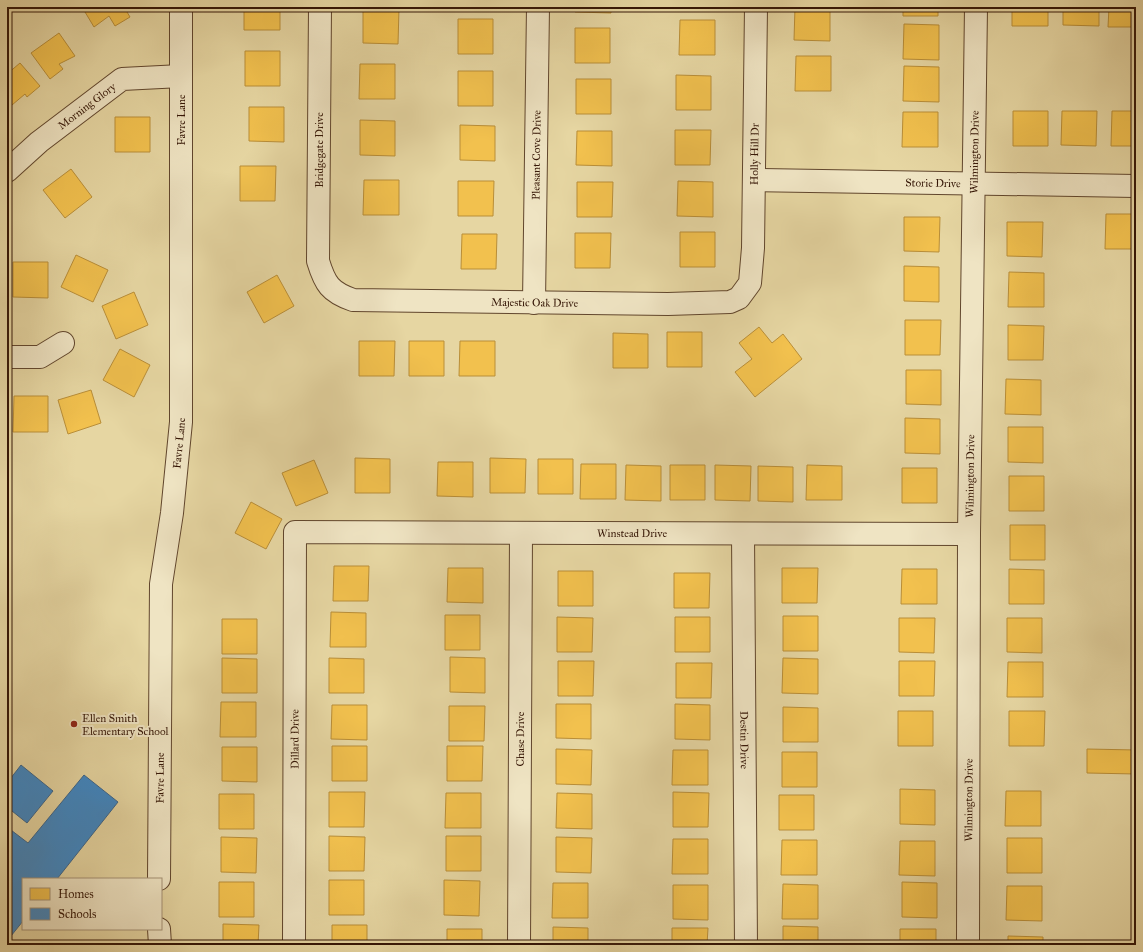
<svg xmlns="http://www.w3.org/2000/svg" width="1143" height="952" viewBox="0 0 1143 952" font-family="'IM FELL Great Primer',serif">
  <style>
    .homes { fill: #f2c14e; stroke: #b98e38 }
    .schools { fill: #3f88c5; stroke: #3c668c }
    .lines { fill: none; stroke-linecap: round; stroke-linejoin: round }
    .minor-casing { stroke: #61462d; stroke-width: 24 }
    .minor { stroke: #efe4c3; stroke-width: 22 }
    .poi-dot { fill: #8f2418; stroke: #efe4c3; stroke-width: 1.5 }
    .labels { text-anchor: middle; stroke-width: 4; stroke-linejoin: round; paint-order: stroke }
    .street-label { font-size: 11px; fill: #351606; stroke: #efe4c3 }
    .poi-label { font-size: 11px; fill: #351606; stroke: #efe4c3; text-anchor: start }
  </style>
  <rect width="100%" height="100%" fill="#e6d6a2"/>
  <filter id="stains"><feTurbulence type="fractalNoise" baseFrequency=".005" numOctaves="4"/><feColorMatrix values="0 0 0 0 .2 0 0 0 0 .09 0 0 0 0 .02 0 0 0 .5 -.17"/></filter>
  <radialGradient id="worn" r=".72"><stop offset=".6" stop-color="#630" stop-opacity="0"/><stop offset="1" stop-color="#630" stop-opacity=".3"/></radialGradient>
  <path class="homes" d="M82 7H124L130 17 115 26 109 16 94 27Z
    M244 7H280V30H244Z
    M576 7H611V13L575 12Z
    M795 7H830V41L794 40Z
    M903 7H938V16H903Z
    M1012 7H1048V26H1012Z
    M1063 7H1099V26L1063 25Z
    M1109 7H1136V27H1108Z
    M363 9H399L398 44 363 43Z
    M458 19H493V54H458Z
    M680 20H715V55H679Z
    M904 24 939 25V60L903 59Z
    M575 28H610V63H575Z
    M59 33 75 56 59 64 63 69 50 79 31 53Z
    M245 51H280V86H245Z
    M796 56H831V91H795Z
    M20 63 40 86 27 97 25 94 12 105 7 99V74Z
    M360 64H395V99H359Z
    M904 66 939 67V102L903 101Z
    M458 71H493V106H458Z
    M676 75 711 76V110H676Z
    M576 79H611V114H576Z
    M249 107H284V142L249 141Z
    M1013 111H1048V146H1013Z
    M1062 111H1097L1096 146 1061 145Z
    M1112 111H1136V146H1111Z
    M903 112H938V147H902Z
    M115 117H150V152H115Z
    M360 120 395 121V156L360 155Z
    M460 125 495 126V161L460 160Z
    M675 130H711L710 165H675Z
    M577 131H612V166L576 165Z
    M240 166H276L275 201H240Z
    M71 169 92 197 65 218 43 190Z
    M364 180H399V215H363Z
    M458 181H494L493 216H458Z
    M678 181 713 182V217L677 216Z
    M577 182H613L612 217H577Z
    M1106 214H1136V249H1105Z
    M904 217H940L939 252 904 251Z
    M1007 222H1043L1042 257 1007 256Z
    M680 232H715V267H680Z
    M575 233H611L610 268H575Z
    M462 234H497L496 269H461Z
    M76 255 108 270 93 302 61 287Z
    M13 262H48V298L13 297Z
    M904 266 939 267V302L904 301Z
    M1009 272 1044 273V307H1008Z
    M277 275 294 306 264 323 247 292Z
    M134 292 148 325 116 339 102 306Z
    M905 320H941L940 355H905Z
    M1008 325 1044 326 1043 360H1008Z
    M759 327 772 343 783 334 802 359 755 397 735 372 752 359 739 343Z
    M667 332H702V367H667Z
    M613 333 648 334V368H613Z
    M359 341H395L394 376H359Z
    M409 341H444V376H409Z
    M460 341H495V376H459Z
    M120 349 150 365 134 397 103 380Z
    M906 370H941V405L906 404Z
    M1006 379 1041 380V415L1005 414Z
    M91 390 101 423 68 434 58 400Z
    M14 396H48V432H13Z
    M905 418 940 419V454L905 453Z
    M1008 427H1043V463L1008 462Z
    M355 458 390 459V493H355Z
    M490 458 526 459 525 493H490Z
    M538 459H573V494H538Z
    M314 460 328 493 296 506 282 473Z
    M438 462H473V497L437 496Z
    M581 464H616V499H580Z
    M626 465 661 466V501L625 500Z
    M670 465H705V500H670Z
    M715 465 751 466 750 501 715 500Z
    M807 465 842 466V500H806Z
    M758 466 793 467V502L758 501Z
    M902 468H937V503H902Z
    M1009 476H1044V511H1009Z
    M251 502 282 519 266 549 235 533Z
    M1135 512H1136V660H1134Z
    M1010 525H1045V560H1010Z
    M334 566H369L368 601H333Z
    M448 568H483V603L447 602Z
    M782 568H818L817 603H782Z
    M902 569H937V604H901Z
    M1009 569 1044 570V604H1009Z
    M558 571H593V606H558Z
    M674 573H710L709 608H674Z
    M331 612 366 613V647H330Z
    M445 615H480V650H445Z
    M783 616H818V651H783Z
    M557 617 593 618 592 652H557Z
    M675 617H710V652H675Z
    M899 618H935L934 653 899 652Z
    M1007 618H1042V653L1007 652Z
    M222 619H257V654H222Z
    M450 657 485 658V693L450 692Z
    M222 658 257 659V693H222Z
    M329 658 364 659V693H329Z
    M783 658 818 659V694L782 693Z
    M558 661H594L593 696H558Z
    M899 661H935L934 696H899Z
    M1008 662H1043V697H1007Z
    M676 663H712L711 698H676Z
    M221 702H256V737H220Z
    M556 704H591V739L556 738Z
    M675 704 710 705V740L675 739Z
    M332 705H367V740L331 739Z
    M449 706H485L484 741H449Z
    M783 707 818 708V742H783Z
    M898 711H933V746H898Z
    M1009 711H1045L1044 746H1009Z
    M332 746H367V781H332Z
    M447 746H483L482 781H447Z
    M222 747H257V782L222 781Z
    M556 749 592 750 591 785 556 784Z
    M1087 749 1136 750V774L1087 773Z
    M673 750H708V785H672Z
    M782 752H817V787H782Z
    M900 789 935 790V825L900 824Z
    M1006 791H1041V826H1005Z
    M329 792H365L364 827H329Z
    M673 792 709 793 708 827H673Z
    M446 793H481V828H445Z
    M557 793 592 794V829L556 828Z
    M219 794H254V829H219Z
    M779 795H814V830H779Z
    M329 836 365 837 364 871H329Z
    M446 836H481V871H446Z
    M221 837 257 838 256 873 221 872Z
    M556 837 592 838 591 873 556 872Z
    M1007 838H1042V873H1007Z
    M673 839H708V874H672Z
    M782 840H817V875H781Z
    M900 841H935V876L899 875Z
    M329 880H364V915H329Z
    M444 880 480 881 479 916 444 915Z
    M219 882H254V917H219Z
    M902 882 937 883V918L902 917Z
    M553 883H588V918H552Z
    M783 884 818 885V919H782Z
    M673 885H708V920L673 919Z
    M1007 886H1042V921L1006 920Z
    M223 924 259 925 258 945H223Z
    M332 925H367V945H332Z
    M783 926 818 927V945H783Z
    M553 927 588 928V945H553Z
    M672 928H708L707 945H672Z
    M447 929H482V945H447Z
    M900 929H936V945H900Z
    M1008 936 1043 937V945H1008Z"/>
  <path class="schools" d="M21 765 53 791 27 823 7 807V783Z
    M84 775 118 802 57 879H23V921L7 941V827L28 843Z"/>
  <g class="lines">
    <defs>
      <g id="minor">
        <path id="s1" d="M320 7 318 261C325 284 330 292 353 300L668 304 730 302 739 298 750 283 753 248 756 7"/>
        <path id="s2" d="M7 171 39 142 122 79 181 76"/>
        <path id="s3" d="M754 180 1136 186"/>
        <path id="s4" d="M534 303 538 7"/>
        <path d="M7 357H40L63 343"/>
        <path id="s5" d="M743 534 746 945"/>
        <path id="s6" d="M159 879 161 584 172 513 181 422V7"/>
        <path d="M159 929 160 945"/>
        <path id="s7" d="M294 945 295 532 969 534"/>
        <path id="s8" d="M519 945 521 533"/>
        <path id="s9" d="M968 945 969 534 976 7"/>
      </g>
    </defs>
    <use href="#minor" class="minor-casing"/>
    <use href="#minor" class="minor"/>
  </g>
  <circle class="poi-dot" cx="74" cy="724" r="4"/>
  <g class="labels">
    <g class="street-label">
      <text dy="4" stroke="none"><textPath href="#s2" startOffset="103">Morning Glory</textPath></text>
      <text transform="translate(181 120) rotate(-90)" y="4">Favre Lane</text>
      <text transform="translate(319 150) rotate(-90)" y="4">Bridgegate Drive</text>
      <text dy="4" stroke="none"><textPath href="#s9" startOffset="793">Wilmington Drive</textPath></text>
      <text dy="4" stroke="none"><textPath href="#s1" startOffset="844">Holly Hill Dr</textPath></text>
      <text dy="4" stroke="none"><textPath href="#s4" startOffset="148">Pleasant Cove Drive</textPath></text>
      <text dy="4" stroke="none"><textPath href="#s3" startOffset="179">Storie Drive</textPath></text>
      <text dy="4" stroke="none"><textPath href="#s1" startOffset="491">Majestic Oak Drive</textPath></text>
      <text dy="4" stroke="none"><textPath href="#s6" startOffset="437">Favre Lane</textPath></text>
      <text dy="4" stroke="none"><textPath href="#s9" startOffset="469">Wilmington Drive</textPath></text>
      <text dy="4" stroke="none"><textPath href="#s7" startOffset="750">Winstead Drive</textPath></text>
      <text dy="4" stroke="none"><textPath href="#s7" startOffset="206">Dillard Drive</textPath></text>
      <text dy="4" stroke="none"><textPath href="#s8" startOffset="206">Chase Drive</textPath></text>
      <text dy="4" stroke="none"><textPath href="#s5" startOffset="206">Destin Drive</textPath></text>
      <text dy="4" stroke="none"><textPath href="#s6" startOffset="101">Favre Lane</textPath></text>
      <text dy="4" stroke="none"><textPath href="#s9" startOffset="145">Wilmington Drive</textPath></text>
    </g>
    <g class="poi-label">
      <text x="82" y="722">Ellen Smith<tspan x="82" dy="13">Elementary School</tspan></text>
    </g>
  </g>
  <rect width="1143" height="952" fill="none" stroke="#e6d6a2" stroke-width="24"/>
  <rect x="8" y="8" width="1127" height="936" fill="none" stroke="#351606" stroke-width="2"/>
  <rect x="12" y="12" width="1119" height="928" fill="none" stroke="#351606"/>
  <rect x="22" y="878" width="140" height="52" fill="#efe4c3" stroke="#a59277"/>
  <rect x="30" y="888" width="20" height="12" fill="#f2c14e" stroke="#a59277"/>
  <text x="58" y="898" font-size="12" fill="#351606">Homes</text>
  <rect x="30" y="908" width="20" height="12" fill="#3f88c5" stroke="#a59277"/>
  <text x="58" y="918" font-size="12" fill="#351606">Schools</text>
  <rect width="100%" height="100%" filter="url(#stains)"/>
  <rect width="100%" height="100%" fill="url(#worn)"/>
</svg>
